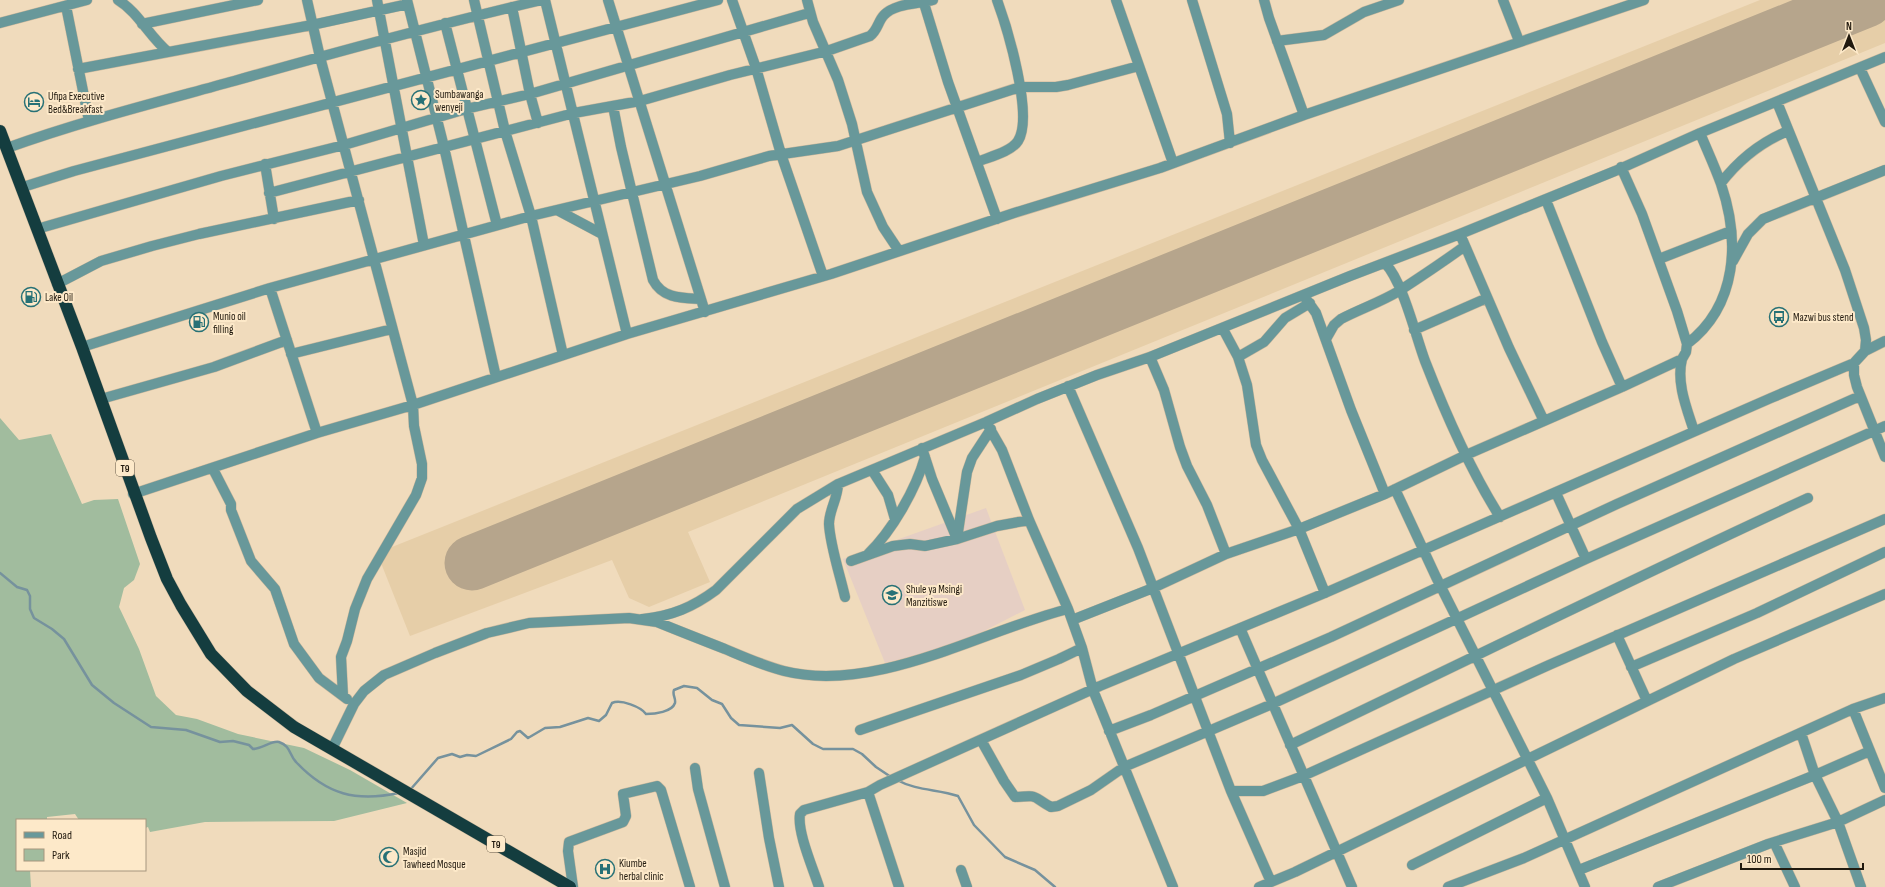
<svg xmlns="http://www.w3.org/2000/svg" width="1885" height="887" viewBox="0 0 1885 887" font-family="'Sofia Sans Condensed',sans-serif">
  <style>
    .built { fill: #e6cea8 }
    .education { fill: #e6cfc4 }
    .green { fill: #a1bc9e }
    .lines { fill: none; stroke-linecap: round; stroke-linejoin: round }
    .stream { stroke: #76929d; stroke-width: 2.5 }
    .runway { stroke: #b6a58c; stroke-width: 55 }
    .minor-casing { stroke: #cbb89d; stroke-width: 11 }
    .highway-casing { stroke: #cbb89d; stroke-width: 13 }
    .minor { stroke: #68989a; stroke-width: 10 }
    .highway { stroke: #143d3f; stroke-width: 12 }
    .labels { text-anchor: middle; stroke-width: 4; stroke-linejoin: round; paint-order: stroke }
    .shield { fill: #fde9c9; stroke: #635746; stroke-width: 1 }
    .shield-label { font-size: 10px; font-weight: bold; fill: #21190e }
    .poi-label { font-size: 11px; fill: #21190e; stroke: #fde9c9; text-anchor: start }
  </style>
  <rect width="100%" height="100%" fill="#f0dbbc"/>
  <path class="built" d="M1760 0H1885V43L688 532 710 582 649 607 629 598 612 560 410 636 377 553Z"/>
  <path class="education" d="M986 508 1025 610 955 646 885 663 843 559Z"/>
  <path class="green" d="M0 418 19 440 51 434 82 504 94 500 118 499 140 564 134 580 124 588 119 607 139 649 156 696 176 715 197 719 238 734 304 748 350 770 407 803 334 821 205 822 150 832 148 827 145 828V820H79L75 814 47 817V820H17V870H30L31 887H0Z"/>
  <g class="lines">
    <path class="stream" d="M0 573 17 587 27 590 30 596V609L34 618 52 629 64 639 92 685 114 703 151 727 186 730 220 742 233 741 249 745 253 749C262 749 272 740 279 742 291 746 289 755 296 762 327 795 356 802 399 793
      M897 780C917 791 938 789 958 796L974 825 1005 857 1035 870 1055 887
      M410 790 438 758 452 754 460 757 467 755 476 756 511 739 517 732 520 731 528 738 545 728 560 727 588 718 599 721 606 715 612 703C621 699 641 707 646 714 655 714 672 712 675 703 676 698 672 695 674 690L684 686 697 688 712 700 722 704 731 718 739 725 780 728 792 725 813 744 823 749H853L862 754 876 767 891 777"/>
    <path class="runway" d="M472 563 1866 0"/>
    <defs>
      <path id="minor" d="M118 0C138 12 149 36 168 52
        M307 0 320 57 413 405 414 426 422 464V478L416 495 367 579 355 609 347 641 341 657 343 696
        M377 0 424 245
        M407 0 444 147 496 377
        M545 0 627 334
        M608 0 705 312
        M732 0 756 68 781 154 823 276
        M807 0 813 22 838 80 852 124 867 192 883 227 899 251
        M923 0 948 82 997 219
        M1116 0 1173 163
        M1192 0 1227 114 1230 143
        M1264 0 1269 18 1304 115
        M1503 0 1519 41
        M66 6 89 121
        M512 7 530 94 538 123
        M0 23 87 0
        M445 23 497 225
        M142 24 258 0
        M1277 41 1324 35 1364 12 1399 0
        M1860 68 1885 122
        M78 69 312 25 408 4
        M613 106 621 147 653 280C663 299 682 298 701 299
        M7 148C82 121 158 102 234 81 336 52 439 24 542 0
        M977 162C989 157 1011 152 1018 141 1034 116 1007 27 997 0
        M265 164 274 219
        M1721 183C1738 161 1761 142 1788 131
        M23 187 74 171 718 0
        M269 193 574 113 640 101 730 75 827 51 870 36C878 30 878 21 884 15 895 3 919 4 933 0
        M1546 200 1602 342 1622 387
        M557 210 602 234
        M37 229 221 176 344 145 466 109 530 94 809 13
        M1460 234 1509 348 1544 421
        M1659 259 1731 231
        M1733 261 1748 234 1763 219 1885 170
        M1385 263C1403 282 1415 334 1425 361 1446 415 1469 468 1500 517
        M57 284 101 261 152 246 199 234 359 200
        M270 288 317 433
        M1304 296 1316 313 1351 410 1385 494
        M1223 329 1238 357 1247 385 1256 445 1262 460 1299 529 1325 593
        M1414 330 1487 298
        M1326 339 1334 325 1341 319C1360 309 1381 302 1399 291 1422 276 1443 262 1465 246
        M1687 344C1738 305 1740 240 1721 184 1715 167 1707 150 1700 133
        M82 347 270 288 531 216 505 131 474 0
        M1865 351 1885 341
        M291 354 392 329
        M563 355 531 216 700 176 769 156 838 146 1020 87H1056L1068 85 1139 66
        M1150 357 1164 390 1180 447 1187 466 1207 505 1226 554
        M1238 357 1264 342 1285 318 1310 303
        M1682 359C1676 383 1687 409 1694 431
        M1854 363V375L1857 387 1885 457
        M1068 386 1138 548 1231 791 1271 882
        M101 399 214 367 287 340
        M986 422 1002 450 1029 520 1068 609 1082 648 1093 690 1173 887
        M922 448 932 479 957 539 997 526 1029 520
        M213 469 231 504V510L251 561 275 589 294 644 319 678 347 699
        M872 470 888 495 895 519
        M838 484C838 498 829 510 829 524 830 545 840 575 845 597
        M1395 489 1436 577 1547 798 1585 887
        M1556 493 1586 559
        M133 494 317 433 413 405 627 334 831 274 1014 213 1160 168 1304 115 1644 0
        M868 554C892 531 916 489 925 457
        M851 561 893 546 910 544 925 546 957 539 967 472 972 458 991 429
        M643 619C672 616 693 607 716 590L797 509 838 484 986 422 1037 399 1097 375 1150 357 1350 276 1460 234 1615 171 1700 133 1885 57
        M1072 620 1153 588 1226 554 1299 529 1385 494 1466 455 1622 387 1682 359 1686 352 1687 344 1677 311 1642 214 1621 167
        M1240 628 1352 887
        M1617 635 1647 701
        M1631 667 1757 613 1885 552
        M1853 709 1885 788
        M860 730 1021 675 1059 659 1082 648
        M1109 731 1151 715 1331 637 1617 504 1860 396
        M1801 733 1815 775 1838 822 1861 887
        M981 740 1004 781 1015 797C1040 795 1031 796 1051 807L1058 806 1091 790 1124 767 1272 704 1586 559 1885 426
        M1290 745C1462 663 1634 578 1808 498
        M332 749 354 704 364 691 384 675 435 653 487 633 529 623 629 618 657 622C679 631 702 640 725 649 744 657 764 666 784 671 876 694 981 631 1068 609
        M695 768 698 789 725 887
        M759 773 769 838 779 887
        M1231 791H1263L1303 776 1549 665 1885 519
        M1774 842 1795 887
        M1412 865 1547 798
        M961 870 967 887
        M1579 870 1815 775 1870 751
        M573 887 568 851 569 842 623 822 626 816 623 794 657 786 661 790 690 887
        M819 887C813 868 797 832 800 814L804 810 868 792
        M899 887 868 792 880 785 1100 686 1325 593 1771 398 1854 363 1865 351 1866 340 1864 328 1845 270 1777 102
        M1259 887 1295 872 1734 659 1885 594
        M1448 887 1524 858 1853 709 1885 698
        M1658 887 1768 844 1838 822 1885 800"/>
      <path id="highway" d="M0 131 82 347 151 538 167 579 181 605 211 654 247 691 294 727 570 887"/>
    </defs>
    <use href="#minor" class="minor-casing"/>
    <use href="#highway" class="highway-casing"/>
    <use href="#minor" class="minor"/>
    <use href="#highway" class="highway"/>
  </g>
  <defs>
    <symbol id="sight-ring" viewBox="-11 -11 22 22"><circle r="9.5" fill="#fde9c9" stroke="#277176" stroke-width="1.5"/><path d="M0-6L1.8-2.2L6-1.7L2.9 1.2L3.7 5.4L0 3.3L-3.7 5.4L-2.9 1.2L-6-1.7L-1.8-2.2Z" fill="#277176"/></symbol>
    <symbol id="hotel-ring" viewBox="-11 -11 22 22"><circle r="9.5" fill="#fde9c9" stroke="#277176" stroke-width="1.5"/><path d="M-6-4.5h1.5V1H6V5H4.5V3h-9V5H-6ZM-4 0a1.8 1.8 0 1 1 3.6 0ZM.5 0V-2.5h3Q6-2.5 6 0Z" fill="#277176"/></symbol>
    <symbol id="fuel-ring" viewBox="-11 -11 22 22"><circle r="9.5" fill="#fde9c9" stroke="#277176" stroke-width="1.5"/><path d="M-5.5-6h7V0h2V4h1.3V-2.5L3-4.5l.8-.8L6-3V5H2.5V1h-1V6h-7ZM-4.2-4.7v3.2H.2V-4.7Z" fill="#277176"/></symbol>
    <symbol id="bus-ring" viewBox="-11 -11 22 22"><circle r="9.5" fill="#fde9c9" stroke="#277176" stroke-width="1.5"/><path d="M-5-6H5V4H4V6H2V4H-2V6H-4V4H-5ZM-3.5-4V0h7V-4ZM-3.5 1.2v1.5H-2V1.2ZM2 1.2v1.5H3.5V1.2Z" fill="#277176"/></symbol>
    <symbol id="school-ring" viewBox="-11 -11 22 22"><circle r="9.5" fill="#fde9c9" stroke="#277176" stroke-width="1.5"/><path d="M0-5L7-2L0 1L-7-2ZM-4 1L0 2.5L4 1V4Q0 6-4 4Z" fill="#277176"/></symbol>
    <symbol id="mosque-ring" viewBox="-11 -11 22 22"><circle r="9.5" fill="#fde9c9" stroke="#277176" stroke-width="1.5"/><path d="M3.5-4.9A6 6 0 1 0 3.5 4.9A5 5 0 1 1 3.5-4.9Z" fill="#277176"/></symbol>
    <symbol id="hospital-ring" viewBox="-11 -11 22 22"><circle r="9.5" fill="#fde9c9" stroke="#277176" stroke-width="1.5"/><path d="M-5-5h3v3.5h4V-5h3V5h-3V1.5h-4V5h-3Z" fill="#277176"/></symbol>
  </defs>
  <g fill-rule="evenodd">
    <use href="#sight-ring" x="410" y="89" width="22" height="22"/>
    <use href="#hotel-ring" x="23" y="91" width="22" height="22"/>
    <use href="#fuel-ring" x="20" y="286" width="22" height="22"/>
    <use href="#bus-ring" x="1768" y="306" width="22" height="22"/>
    <use href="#fuel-ring" x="188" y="311" width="22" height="22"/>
    <use href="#school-ring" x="881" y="584" width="22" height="22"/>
    <use href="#mosque-ring" x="378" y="846" width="22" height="22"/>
    <use href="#hospital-ring" x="594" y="858" width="22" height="22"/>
  </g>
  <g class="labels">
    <g class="shield">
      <rect x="116" y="460" width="18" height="16" rx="3"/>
      <rect x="487" y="836" width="18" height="16" rx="3"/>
    </g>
    <g class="shield-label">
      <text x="125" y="472">T9</text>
      <text x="496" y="848">T9</text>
    </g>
    <g class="poi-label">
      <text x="435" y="98">Sumbawanga<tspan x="435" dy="13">wenyeji</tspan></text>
      <text x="48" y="100">Ufipa Executive<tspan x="48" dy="13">Bed&amp;Breakfast</tspan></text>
      <text x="45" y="301">Lake Oil</text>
      <text x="213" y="320">Munio oil<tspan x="213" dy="13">filling</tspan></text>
      <text x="1793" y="321">Mazwi bus stend</text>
      <text x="906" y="593">Shule ya Msingi<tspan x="906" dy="13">Manzitiswe</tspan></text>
      <text x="403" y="855">Masjid<tspan x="403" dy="13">Tawheed Mosque</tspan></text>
      <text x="619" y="867">Kiumbe<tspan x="619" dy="13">herbal clinic</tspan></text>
    </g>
  </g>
  <rect x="16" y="819" width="130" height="52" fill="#fde9c9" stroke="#a5967e"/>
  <rect x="24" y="832" width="20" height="6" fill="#68989a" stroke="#a5967e"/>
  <text x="52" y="839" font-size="12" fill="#21190e">Road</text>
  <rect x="24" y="849" width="20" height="12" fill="#a1bc9e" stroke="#a5967e"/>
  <text x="52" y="859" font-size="12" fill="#21190e">Park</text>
  <g transform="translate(1849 36)" stroke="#fde9c9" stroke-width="3" paint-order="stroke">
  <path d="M0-3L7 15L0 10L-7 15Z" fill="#21190e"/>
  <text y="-6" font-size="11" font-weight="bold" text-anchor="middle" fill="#21190e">N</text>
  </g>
  <path d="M1741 863v6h122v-6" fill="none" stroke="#21190e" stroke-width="2"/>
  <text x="1747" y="863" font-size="12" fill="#21190e" stroke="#fde9c9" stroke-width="3" paint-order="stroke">100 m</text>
</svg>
